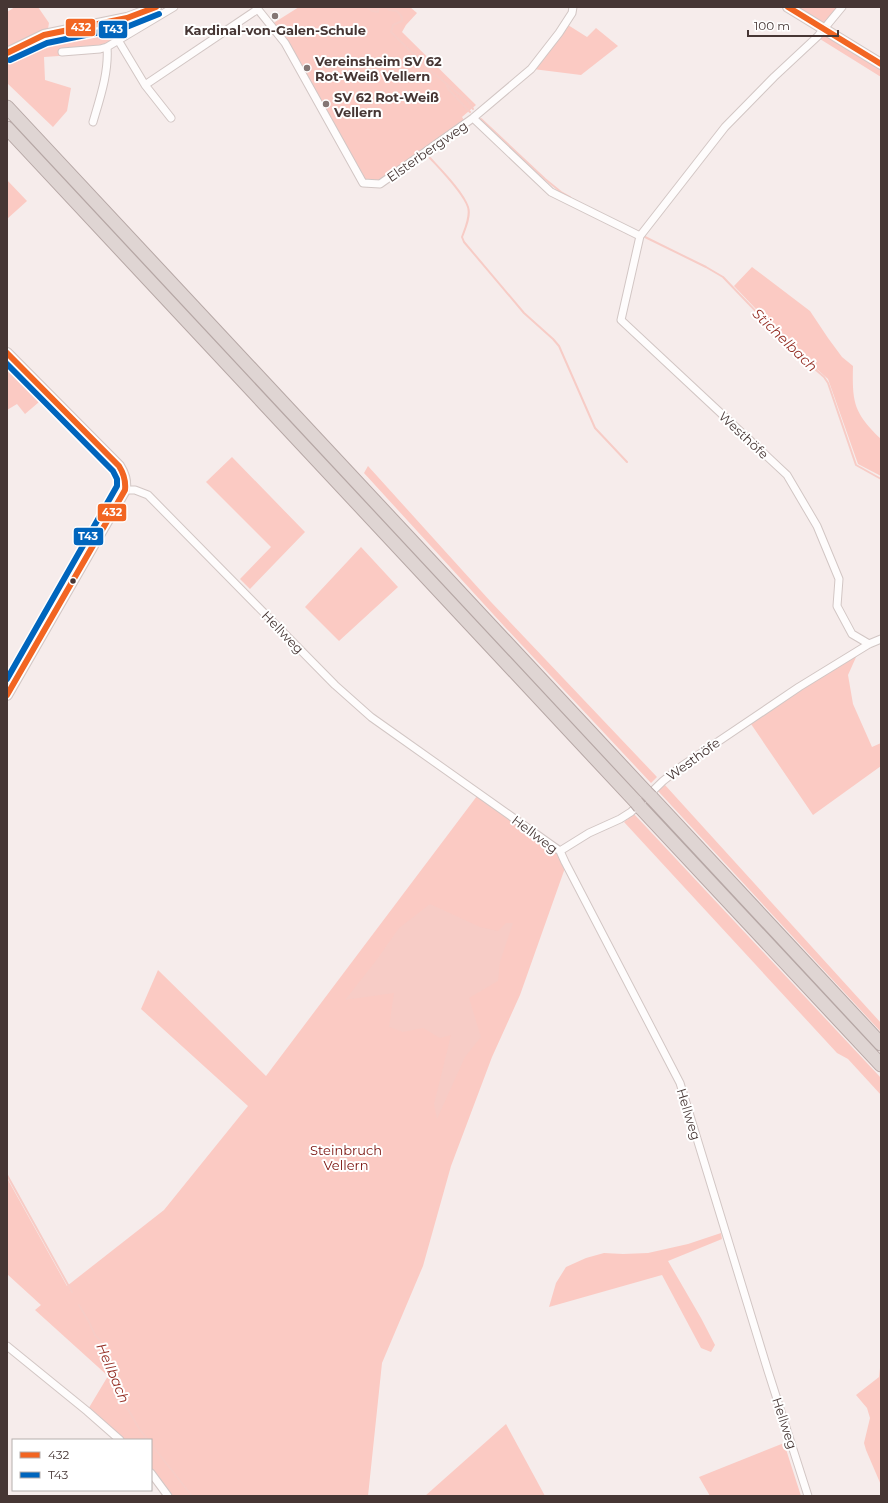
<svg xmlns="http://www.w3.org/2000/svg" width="888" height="1503" viewBox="0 0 888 1503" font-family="Montserrat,sans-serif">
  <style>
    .green { fill: #fbcac3 }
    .water { fill: #f7ccc6 }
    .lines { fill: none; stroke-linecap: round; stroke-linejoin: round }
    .stream { stroke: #f7ccc6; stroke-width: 2 }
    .street-casing { stroke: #d2c6c4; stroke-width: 9 }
    .secondary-casing { stroke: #d2c6c4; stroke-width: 12 }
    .highway-casing { stroke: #b6a7a5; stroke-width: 15 }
    .street { stroke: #fefcfc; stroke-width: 7 }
    .secondary { stroke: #f4f0ef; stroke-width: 10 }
    .highway { stroke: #dfd5d3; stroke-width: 13 }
    .highway-bridge-casing { stroke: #b6a7a5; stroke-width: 15; stroke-linecap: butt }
    .highway-bridge { stroke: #dfd5d3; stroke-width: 13 }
    .bus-1-casing { stroke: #fff; stroke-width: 9 }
    .bus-2-casing { stroke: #fff; stroke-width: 9 }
    .bus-1 { stroke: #f26522; stroke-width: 6 }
    .bus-2 { stroke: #0065bd; stroke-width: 6 }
    .poi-dot { fill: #847674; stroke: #fff; stroke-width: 1.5 }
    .bus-dot { fill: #463634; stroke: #fff; stroke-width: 1.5 }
    .labels { text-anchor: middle; stroke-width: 4; stroke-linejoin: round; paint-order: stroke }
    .poi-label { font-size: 13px; font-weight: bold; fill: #463634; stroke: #fff; text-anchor: start }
    .street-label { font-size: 13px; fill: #463634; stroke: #fff }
    .park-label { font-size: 13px; fill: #79100b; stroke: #fff }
    .water-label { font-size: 14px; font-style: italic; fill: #952f25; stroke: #fff }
    .line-badge { stroke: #fff; stroke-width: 1.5 }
    .badge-label { font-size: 11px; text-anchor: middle; font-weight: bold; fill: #fff }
  </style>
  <rect width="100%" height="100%" fill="#f6eceb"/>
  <path class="green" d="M15 7H38L49 23 46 41 127 23 164 10 88 54 44 57 45 80 71 88 67 111 53 127 7 83V12Z
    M299 7H410L417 13 406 25 402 32 476 105 462 117 464 120 446 134 379 182 365 181 272 24Z
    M796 7H838L824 24Z
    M568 25 587 37 596 28 618 46 581 75 533 69Z
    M827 34 881 67V77L820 39Z
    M7 180 27 201 7 219Z
    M752 267 810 311 828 338 842 357 853 366C852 403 854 413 881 439V476L858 464 828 379 791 346 734 286Z
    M7 359 46 396 25 414 17 404 7 410Z
    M232 457 305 532 250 589 240 579 271 547 206 482Z
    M368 466 491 602 657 777 651 783 504 626 364 473Z
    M361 547 398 587 339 641 305 607Z
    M857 655 848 675 853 704 872 747 881 743V766L813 815 751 724 808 684Z
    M665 785 881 1023V1032L658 791Z
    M477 796 560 851 565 868 520 995 492 1057 451 1166 423 1266 382 1363 368 1496H165L151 1478V1440H118L87 1411 108 1376 35 1310 41 1305 7 1274V1178L67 1286 164 1210 248 1106 141 1009 158 970 266 1076Z
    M634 814 881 1078V1095L848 1059 837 1053 624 822Z
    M721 1233 722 1239 668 1261 701 1318 715 1345 711 1352 701 1348 662 1275 549 1307 556 1283 566 1267 586 1258 604 1253 623 1254 648 1253 688 1244Z
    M881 1359V1485L866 1450 864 1443 870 1418 867 1408 856 1395 879 1377Z
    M506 1424 545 1496H425Z
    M784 1443 801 1496H710L699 1477Z"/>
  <path class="water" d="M430 904 480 927 498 931 506 923H513L500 962 498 981 469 998 481 1037 465 1057 437 1119 434 1104 451 1035 440 1038 423 1028 403 1032 389 1027 394 993 345 1000 378 958 399 928Z"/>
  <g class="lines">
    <path class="stream" d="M367 7 372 11 378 12V7
      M387 7 389 10 397 11 402 17V21L393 25 391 32 433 73 469 102 473 109
      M447 86 449 90 470 112
      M481 119 545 179 561 192 570 197
      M430 158C441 170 463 192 468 207 471 216 465 229 462 237L464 242 524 313 553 339 559 346 595 428 627 462
      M645 237 706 267 723 277 790 347 824 377 828 383 856 465 881 479
      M7 1175 72 1292
      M79 1305 89 1322 95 1335 101 1341 111 1368 118 1392 140 1430 148 1440
      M151 1444 192 1496"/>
    <defs>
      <path id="street" d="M256 7 285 43 363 183 380 184 473 118 531 69 559 33 572 13 573 7
        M842 7 818 36 774 77 725 127 640 236 621 320 787 475 817 526 839 579 837 606 852 634 869 644
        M118 40 145 85
        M62 52 100 49 107 47 174 7
        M171 118 145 85 258 9
        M473 118 551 192 640 236
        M93 122C100 98 109 72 107 47
        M125 490H135L148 495 335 685 371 717 560 851 565 862 680 1083 768 1371 808 1496
        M560 851 589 833 620 819 631 812 663 781 682 766 799 687 869 644 881 639
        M7 1346 87 1411 120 1440
        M151 1473 168 1496"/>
      <path id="secondary" d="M788 7 881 64
        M7 53 44 35 127 18 156 7
        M7 353 119 466C124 474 126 480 125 490L7 695"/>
      <path id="highway" d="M7 107 646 792
        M7 128 636 802
        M651 797 881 1044
        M640 807 881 1065"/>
    </defs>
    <use href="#street" class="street-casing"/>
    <use href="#secondary" class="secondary-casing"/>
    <use href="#highway" class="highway-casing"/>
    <use href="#street" class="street"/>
    <use href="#secondary" class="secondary"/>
    <use href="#highway" class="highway"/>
    <defs>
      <path id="highway-bridge" d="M646 792 651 797
        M636 802 640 807"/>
    </defs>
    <use href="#highway-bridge" class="highway-bridge-casing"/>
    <use href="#highway-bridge" class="highway-bridge"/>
    <defs>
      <path id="bus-1" d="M788 7 881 64
        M7 53 44 35 127 18 156 7
        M7 353 119 466C124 474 126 481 125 490L7 695"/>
      <path id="bus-2" d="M10 60 47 43 129 26 159 14
        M7 364 113 471 117 479V486L7 679"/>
    </defs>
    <use href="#bus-1" class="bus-1-casing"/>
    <use href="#bus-2" class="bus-2-casing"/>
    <use href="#bus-1" class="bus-1"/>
    <use href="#bus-2" class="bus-2"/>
  </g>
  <g class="poi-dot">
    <circle cx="275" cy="16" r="4"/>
    <circle cx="307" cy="68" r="4"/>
    <circle cx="326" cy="104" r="4"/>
  </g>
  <circle class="bus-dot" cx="73" cy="581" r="3.5"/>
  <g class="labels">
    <g class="poi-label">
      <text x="275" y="35" text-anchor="middle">Kardinal-von-Galen-Schule</text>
      <text x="315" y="66">Vereinsheim SV 62<tspan x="315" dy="15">Rot-Weiß Vellern</tspan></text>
      <text x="334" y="102">SV 62 Rot-Weiß<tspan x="334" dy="15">Vellern</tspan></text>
    </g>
    <g class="street-label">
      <text transform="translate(427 151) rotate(-35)" y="5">Elsterbergweg</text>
      <text transform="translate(744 435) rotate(43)" y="5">Westhöfe</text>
      <text transform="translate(283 632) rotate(46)" y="5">Hellweg</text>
      <text transform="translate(693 759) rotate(-36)" y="5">Westhöfe</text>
      <text transform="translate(535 834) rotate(37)" y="5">Hellweg</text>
      <text transform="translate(689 1114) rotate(73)" y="5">Hellweg</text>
      <text transform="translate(785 1423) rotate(72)" y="5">Hellweg</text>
    </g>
    <g class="park-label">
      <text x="346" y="1155">Steinbruch<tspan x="346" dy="15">Vellern</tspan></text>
    </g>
    <g class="water-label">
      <text transform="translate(785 340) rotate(44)" y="5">Stichelbach</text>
      <text transform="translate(113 1373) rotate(67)" y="5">Hellbach</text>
    </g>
  </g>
  <g class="line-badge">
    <rect x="65" y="18" width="31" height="19" rx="4" fill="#f26522"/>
    <rect x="98" y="20" width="30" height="19" rx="4" fill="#0065bd"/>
    <rect x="97" y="503" width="30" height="19" rx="4" fill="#f26522"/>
    <rect x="73" y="527" width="31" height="19" rx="4" fill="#0065bd"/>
  </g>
  <g class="badge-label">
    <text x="81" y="31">432</text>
    <text x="113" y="33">T43</text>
    <text x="112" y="516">432</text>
    <text x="88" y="540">T43</text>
  </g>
  <rect width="888" height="1503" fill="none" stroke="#463634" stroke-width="16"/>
  <rect x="12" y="1439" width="140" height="52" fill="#ffffff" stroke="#b5afae"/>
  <rect x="20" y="1452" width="20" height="6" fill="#f26522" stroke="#b5afae"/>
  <text x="48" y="1459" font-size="12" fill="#463634">432</text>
  <rect x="20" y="1472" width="20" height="6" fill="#0065bd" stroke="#b5afae"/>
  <text x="48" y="1479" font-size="12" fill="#463634">T43</text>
  <path d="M748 30v6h90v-6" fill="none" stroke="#463634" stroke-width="2"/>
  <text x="754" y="30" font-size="12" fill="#463634" stroke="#ffffff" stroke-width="3" paint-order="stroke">100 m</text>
</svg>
